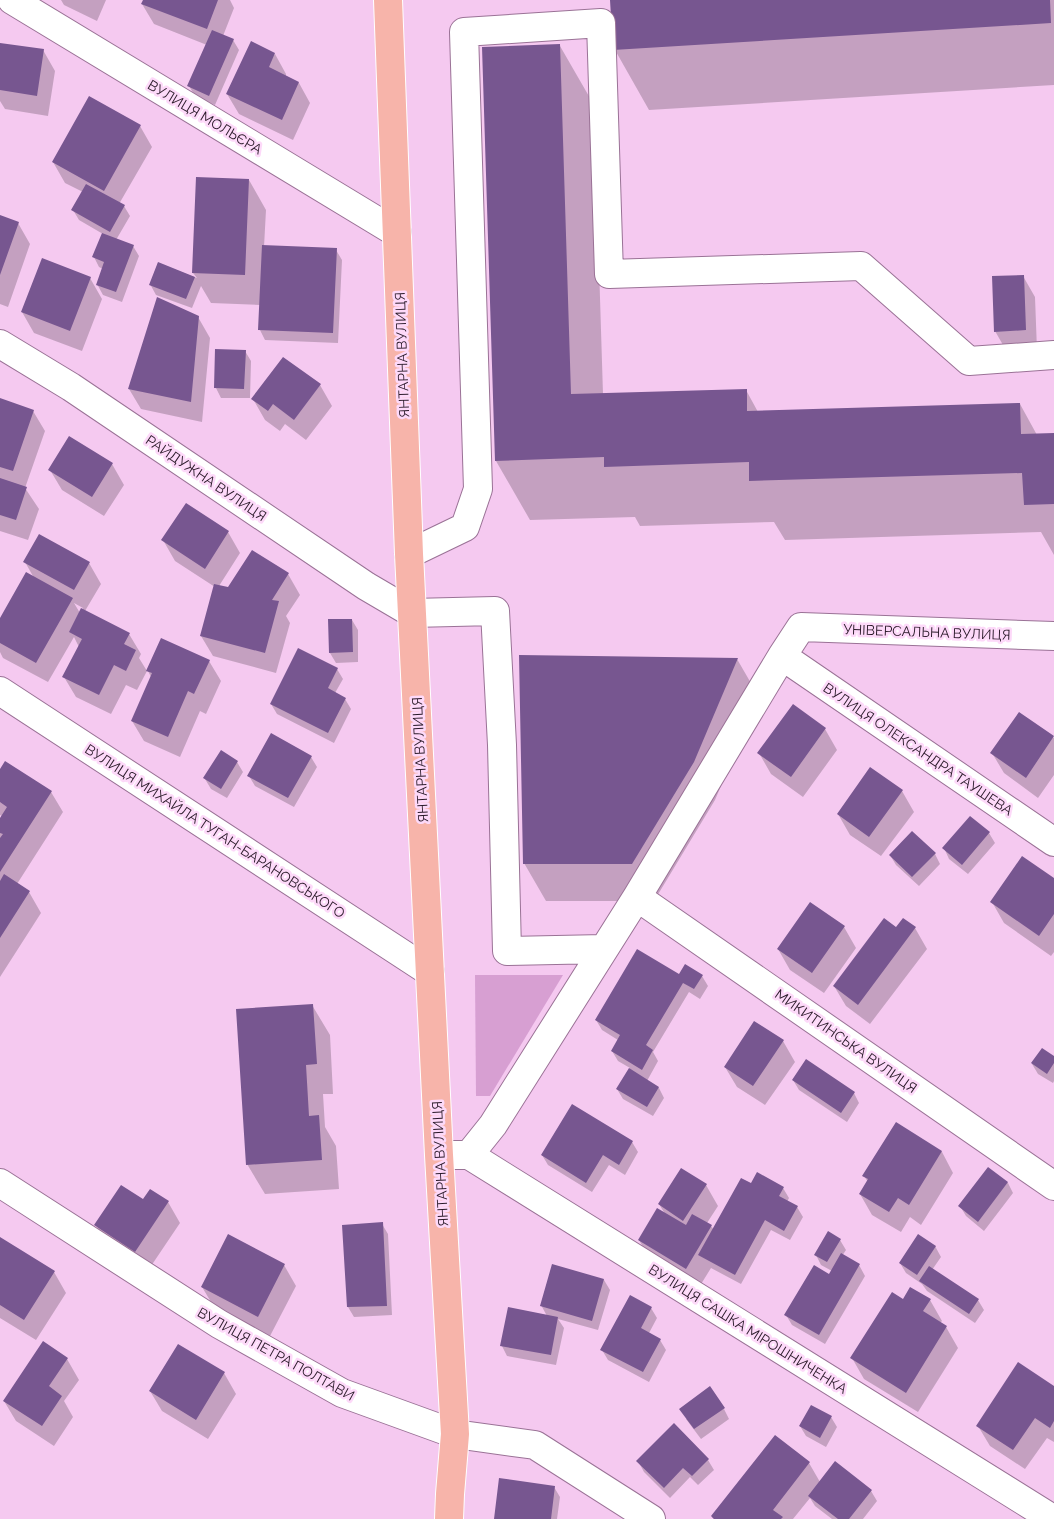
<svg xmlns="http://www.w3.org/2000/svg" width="1054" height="1519" viewBox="0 0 1054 1519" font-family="Raleway,sans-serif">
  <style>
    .green { fill: #d79fd2 }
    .shadow { fill: #0003; fill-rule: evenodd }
    .building { fill: #775690 }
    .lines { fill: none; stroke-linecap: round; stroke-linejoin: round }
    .minor-casing { stroke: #9a7296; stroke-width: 30 }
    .major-casing { stroke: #fff; stroke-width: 30 }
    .minor { stroke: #fff; stroke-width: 28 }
    .major { stroke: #f7b4aa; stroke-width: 28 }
    .labels { text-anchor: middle; stroke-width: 5; stroke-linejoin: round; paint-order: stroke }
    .street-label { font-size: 14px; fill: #281827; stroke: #fdd9f9 }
  </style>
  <rect width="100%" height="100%" fill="#f5c9f0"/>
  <path class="green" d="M475 975H563L490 1096H476Z"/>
  <path class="shadow" d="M61 0H106L97 21 64 5Z
    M144 0H230L234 8 223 36 233 40 239 50 215 105 195 96 189 86 207 45 154 24 142 4Z
    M612 0H1054V85L649 110 615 50Z
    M0 44 43 50 55 71 48 116 5 109 0 101Z
    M560 46 594 105 603 394 746 390 758 412 1020 404 1037 435 1054 434V555L1041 532 785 540 774 522 640 526 635 517 530 520 496 461Z
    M275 54 286 74V76L299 83 310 103 293 140 239 114 227 94Z
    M140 126 152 147 119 204 124 206 130 216 116 240 133 246 139 256 122 302 103 295 97 284 103 269 99 267 94 257 103 234 79 220 73 210 83 192 65 183 53 162Z
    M249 180 266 210 264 247 336 250 342 260 338 343 265 340 260 330 261 305 211 303 201 286 192 308 156 295 150 284 158 263 197 278 193 273Z
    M0 217 18 223 30 244 8 307 0 304Z
    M1023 276 1035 297 1037 350 1007 352 995 331Z
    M90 278 102 299 82 351 34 333 22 312Z
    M198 317 210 338 202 422 141 409 129 389Z
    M245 351 251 361 250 398H221L216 388Z
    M320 385 332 406 306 440 285 424 280 431 265 420 253 399Z
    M0 399 33 411 45 431 25 488 39 509 28 540 0 531Z
    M112 464 124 485 104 516 62 490 50 470Z
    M186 505 228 532 240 553 219 586 229 589 288 574 300 595 286 616 290 623 276 673 213 656 201 636 215 587 175 561 163 540Z
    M25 562 89 563 101 584 85 611 129 634 141 654 139 658 147 671 137 690 126 685 111 714 76 697 64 677 79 647 74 637 48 682 3 658 0 652V621L34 578ZM74 603 83 608 80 613Z
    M330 620H352L358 630V662L336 663 330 653Z
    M737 659 759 697 715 800 654 901H546L524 863Z
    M209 661 221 681 206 714 200 711 180 757 144 741 132 721 151 677 148 671Z
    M337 669 343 679 335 693 345 699 351 709 334 743 277 714 271 704Z
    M1019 713 1054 738V775L1038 798 1004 773 992 753Z
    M825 729 837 750 803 797 771 774 759 753Z
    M311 757 317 767 294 807 255 786 249 776Z
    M237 762 243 772 227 798 211 789 205 779Z
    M0 772 51 792 63 812 17 884 29 892 41 913 0 977V820L2 816 0 815Z
    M902 791 914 812 881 856 850 835 838 814Z
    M989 833 995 843 968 874 949 859 944 848Z
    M935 854 940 864 919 886 896 865 890 855Z
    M1054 880V952L1051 956 1004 923 992 902Z
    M844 927 856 948 824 993 790 970 778 949Z
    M915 928 927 949 870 1024 846 1006 834 986 897 929Z
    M680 976H702L708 986 700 999 689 992 653 1052 658 1061 647 1081 659 1088 664 1098 653 1116 623 1099 617 1089 630 1068 618 1061 612 1051 618 1040 602 1030 596 1020Z
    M312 1005 330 1035 333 1094H323L325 1127 336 1146 339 1189 265 1194 247 1164Z
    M783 1041 795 1062 765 1105 737 1087 725 1067Z
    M1054 1057V1081L1053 1083 1038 1074 1032 1064Z
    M793 1080 854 1093 859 1103 847 1122 799 1090Z
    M572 1106 632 1142 638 1152 625 1175 609 1165 592 1192 548 1165 542 1155Z
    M896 1123 942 1152 953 1173 921 1225 910 1217 901 1232 872 1215 860 1194 868 1182 864 1176Z
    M988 1169 1008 1183 1013 1193 984 1231 966 1216 960 1206Z
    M706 1185 718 1206 707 1223 711 1226 714 1230 751 1185 783 1188 789 1198 787 1202 797 1207 803 1217 790 1240 771 1230 741 1284 711 1268 698 1289 651 1261 639 1240 665 1214 659 1204Z
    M150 1190 168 1202 180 1223 147 1272 108 1246 96 1225 143 1201Z
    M382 1224 388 1234 392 1315 354 1317 348 1307 343 1226Z
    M229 1236 284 1265 296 1286 270 1336 214 1307 202 1287Z
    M0 1238 54 1272 66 1293 36 1340 0 1318Z
    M840 1240 846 1250 842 1256 859 1265 865 1276 825 1344 792 1325 786 1315 830 1275 832 1271 821 1265 816 1255Z
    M935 1246 941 1257 932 1270 978 1300 984 1310 975 1323 927 1291 922 1284 906 1273 900 1263Z
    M553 1265 604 1280 610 1290 598 1330 558 1319 564 1328 556 1365 507 1356 502 1346 547 1316 541 1305Z
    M930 1300 942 1321 940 1323 946 1327 958 1348 918 1412 864 1379 852 1358Z
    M651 1308 657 1318 649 1333 660 1340 666 1350 649 1382 608 1360 602 1350Z
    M67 1359 79 1380 64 1401 73 1417 54 1446 16 1421 4 1401Z
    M224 1373 236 1394 208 1439 162 1411 150 1391Z
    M1054 1387V1442L1047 1438 1025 1469 990 1446 978 1426Z
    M724 1409 729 1419 701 1439 686 1419Z
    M831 1417 837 1427 826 1447 806 1436 800 1426Z
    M775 1437 809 1463 820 1482 871 1491 877 1501 863 1519H832L815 1506 810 1498 793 1519H714L712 1517Z
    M708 1460 714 1470 698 1485 690 1477 670 1498 644 1472 638 1461Z
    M554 1487 560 1497 557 1519H495Z"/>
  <path class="building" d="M143 0H218L207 29 141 4Z
    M610 0H1050L1051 23 613 50Z
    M212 30 234 39 209 96 187 86Z
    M251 41 275 53 269 67 299 82 282 120 226 94Z
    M0 43 44 49 37 96 0 90Z
    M560 44 571 394 747 389V411L1020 403 1021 434 1054 433V504L1024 505 1022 473 749 481V462L604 467V457L495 461 482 47Z
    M89 96 141 125 104 191 52 162Z
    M196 177 249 179 245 275 192 273Z
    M86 184 125 205 110 232 71 210Z
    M0 215 19 222 0 275Z
    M102 233 134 245 116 292 96 285 104 262 92 257Z
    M262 245 337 248 333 333 258 330Z
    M42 258 91 277 70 331 21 312Z
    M158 262 195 277 186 299 149 285Z
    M1024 275 1026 330 994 332 992 276Z
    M157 297 199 316 191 402 128 389Z
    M215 349 246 350 244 389 214 388Z
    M283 357 321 384 294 420 273 404 268 411 251 399Z
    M0 398 34 410 13 471 0 467Z
    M69 436 113 463 92 497 48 470Z
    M0 478 27 487 16 520 0 515Z
    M186 503 229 531 205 569 161 540Z
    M39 534 90 562 74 590 23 562Z
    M252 550 289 573 272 600 279 601 265 653 200 636 214 584 228 587Z
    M26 572 73 598 36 663 0 643V618Z
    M81 608 130 633 124 644 136 650 126 671 114 665 99 695 62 677 82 639 69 632Z
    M328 619H352L353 652 329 653Z
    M161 638 210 660 194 694 188 691 168 737 131 721 152 673 146 671Z
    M298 648 338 668 328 688 346 698 328 733 270 704Z
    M519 655 738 658 694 762 632 864H523Z
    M793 704 826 728 791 777 757 753Z
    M1019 712 1054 736 1026 778 990 753Z
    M271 733 312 756 288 798 247 776Z
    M221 750 238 761 221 789 203 778Z
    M5 761 52 791 0 872V838L3 834 0 833V818L7 807 0 802V769Z
    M870 767 903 790 869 837 837 814Z
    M970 816 990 832 962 865 942 848Z
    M912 831 936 853 912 877 889 855Z
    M1022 856 1054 878V914L1039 936 990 902Z
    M4 874 30 891 0 938V881Z
    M810 902 845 926 812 973 777 949Z
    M884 918 896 927 903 918 916 927 858 1005 833 986Z
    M637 949 679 974 685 964 703 975 694 989 683 983 646 1045 653 1050 642 1070 611 1051 620 1035 595 1020Z
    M313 1004 317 1064 306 1065 309 1116 319 1115 322 1160 246 1165 236 1009Z
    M754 1021 784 1040 753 1086 724 1067Z
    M1042 1048 1054 1056V1063L1047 1074 1031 1063Z
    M806 1059 855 1092 841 1113 792 1080Z
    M629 1068 659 1087 647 1107 616 1089Z
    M572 1104 633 1141 619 1165 603 1155 586 1183 541 1155Z
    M896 1122 942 1151 909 1205 898 1198 889 1212 859 1194 868 1179 862 1176Z
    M988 1167 1008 1182 978 1222 958 1206Z
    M681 1168 707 1184 683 1221 658 1204Z
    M757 1172 784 1187 779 1196 798 1206 784 1231 765 1220 735 1275 698 1255 741 1178 751 1183Z
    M121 1185 143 1199 150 1189 169 1201 135 1252 94 1225Z
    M657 1208 686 1225 692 1214 712 1225 686 1269 638 1240Z
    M383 1222 387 1306 347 1307 342 1225Z
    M828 1231 841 1239 827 1262 814 1255Z
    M228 1234 285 1264 258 1317 201 1287Z
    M918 1234 936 1246 917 1275 899 1263Z
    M0 1237 55 1271 24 1320 0 1305Z
    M841 1253 860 1264 819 1335 784 1315 814 1265 829 1274Z
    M552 1264 604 1279 592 1321 540 1306Z
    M929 1266 979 1299 969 1314 919 1281Z
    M910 1287 931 1299 923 1311 947 1326 906 1393 850 1358 892 1292 903 1299Z
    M630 1295 652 1307 641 1328 661 1339 643 1372 600 1350Z
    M508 1307 558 1317 551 1355 500 1346Z
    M43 1341 68 1358 49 1386 62 1396 42 1426 3 1401Z
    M178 1344 225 1372 196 1420 149 1391Z
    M1018 1362 1054 1386V1421L1050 1428 1035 1418 1013 1450 976 1426Z
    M710 1386 725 1408 694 1429 679 1409Z
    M811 1405 832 1416 820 1438 799 1426Z
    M674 1423 709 1459 692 1476 683 1468 664 1488 636 1461Z
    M775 1435 810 1462 773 1510 783 1517 781 1519H714L711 1516Z
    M835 1461 872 1490 849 1519H838L808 1496Z
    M499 1478 555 1486 551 1519H494Z"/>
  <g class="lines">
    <defs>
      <path id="minor" d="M12 0 397 233
        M0 344 71 387 366 586 412 613 495 611 502 745 507 951 604 949
        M409 554 465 527 478 489 464 32 601 23 609 274 861 266 969 361 1054 355
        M782 656 1054 842
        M0 691 430 972
        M637 897 1054 1186
        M451 1155H469L1053 1519
        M469 1155 493 1125 637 897 782 656 801 627 1054 636
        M0 1183 219 1324 342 1393 455 1434 535 1445 651 1519"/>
      <path id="major" d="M388 0 409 554 439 1155 455 1434 450 1494 449 1519"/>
    </defs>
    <use href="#minor" class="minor-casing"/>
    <use href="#major" class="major-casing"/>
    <use href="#minor" class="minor"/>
    <use href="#major" class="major"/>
  </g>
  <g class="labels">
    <g class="street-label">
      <text transform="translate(205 117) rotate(31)" y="5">ВУЛИЦЯ МОЛЬЄРА</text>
      <text transform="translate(402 355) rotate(-92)" y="5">ЯНТАРНА ВУЛИЦЯ</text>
      <text transform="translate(206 478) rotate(34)" y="5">РАЙДУЖНА ВУЛИЦЯ</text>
      <text transform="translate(927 632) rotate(2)" y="5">УНІВЕРСАЛЬНА ВУЛИЦЯ</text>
      <text transform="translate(918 749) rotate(34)" y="5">ВУЛИЦЯ ОЛЕКСАНДРА ТАУШЕВА</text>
      <text transform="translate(420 760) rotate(-93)" y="5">ЯНТАРНА ВУЛИЦЯ</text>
      <text transform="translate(215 831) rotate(33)" y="5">ВУЛИЦЯ МИХАЙЛА ТУГАН-БАРАНОВСЬКОГО</text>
      <text transform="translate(846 1041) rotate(35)" y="5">МИКИТИНСЬКА ВУЛИЦЯ</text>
      <text transform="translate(440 1164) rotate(-93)" y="5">ЯНТАРНА ВУЛИЦЯ</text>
      <text transform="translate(748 1329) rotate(32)" y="5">ВУЛИЦЯ САШКА МІРОШНИЧЕНКА</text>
      <text transform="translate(276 1354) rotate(29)" y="5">ВУЛИЦЯ ПЕТРА ПОЛТАВИ</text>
    </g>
  </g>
</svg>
